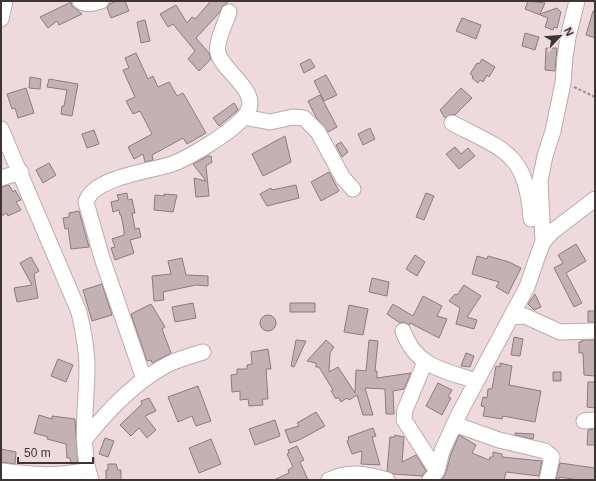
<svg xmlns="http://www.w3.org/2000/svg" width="596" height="481" viewBox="0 0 596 481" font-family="Arial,sans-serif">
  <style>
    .building { fill: #c4b1b3; stroke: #8c7b7d }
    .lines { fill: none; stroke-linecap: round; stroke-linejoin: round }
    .minor-casing { stroke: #bcaaac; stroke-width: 17 }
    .path { stroke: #988a8c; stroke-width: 2; stroke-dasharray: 3 2; stroke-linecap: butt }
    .minor { stroke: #fff; stroke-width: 15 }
  </style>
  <rect width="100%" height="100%" fill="#eedadd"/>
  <path class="building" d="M117 1H125L129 11 111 18 107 8 109 4Z
    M211 1H229L223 6 220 12 196 38 209 53 211 59 199 71 188 59 195 51 173 24 168 27 160 14 176 5 187 23 192 17 195 19Z
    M528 1 545 3 540 14 557 8 561 12 557 28 554 27 553 30 545 27 548 18 525 9Z
    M71 2 72 6 82 14 59 25 57 21 48 28 40 17Z
    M593 11H595V38L586 35Z
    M462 18 481 25 476 39 456 31Z
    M145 20 150 41 141 43 137 22Z
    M525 33 539 37 535 50 522 46Z
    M546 48H557L555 71 545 70Z
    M136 53 148 79 153 76 158 87 169 82 177 96 183 93 206 133 187 144 183 138 152 155 153 160 145 162 143 154 134 159 128 147 152 134 140 111 133 114 126 101 135 97 123 70 129 68 125 58Z
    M310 59 315 67 304 73 300 64Z
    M482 59 495 67 489 77 487 75 483 82 480 80 478 83 472 78 473 76 470 74 477 63 479 64Z
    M326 75 337 95 324 101 314 81Z
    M30 77 41 79 40 89 29 88Z
    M49 79 78 84 72 116 61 114 62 106H64L67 90 47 87Z
    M26 88 34 113 18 118 15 108 12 109 7 94Z
    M461 88 472 98 455 115 451 114 445 118 440 110Z
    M320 95 337 127 328 132 317 119 308 101Z
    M234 103 238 109 237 111 219 126 213 118Z
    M370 128 375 139 363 145 358 134Z
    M94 130 99 144 87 148 82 134Z
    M285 136 291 162 263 176 252 154Z
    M341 142 348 152 342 157 336 145Z
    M455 147 461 154 468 148 475 156 459 169 446 154Z
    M208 156H211L212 162 206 166 209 196 196 197 194 178 206 181 193 164Z
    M49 163 56 175 43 183 36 170Z
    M329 172 339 191 321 201 311 182Z
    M9 185 13 192 15 190 21 200 16 202 21 210 8 216 7 213 1 216V187Z
    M296 185 299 198 267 206 260 194 271 188 272 190Z
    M127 193 128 200 132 199 135 213H132L135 229 139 228 141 237 130 240 134 253 115 260 111 248 115 247 112 239 124 235V230L121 215H120L119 210 113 212 111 202 119 200 117 195Z
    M426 193 434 196 424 220 416 217Z
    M164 194 177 195 173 212 154 210 155 195 164 196Z
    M79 211 89 247 71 249 68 228 65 229 63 218 69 217V213Z
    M576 244 586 261 566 273 582 303 574 307 554 268 563 263 558 255Z
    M415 255 425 262 417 276 406 269Z
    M477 256 487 259 488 256 509 262 521 268 508 294 496 287 499 282 472 274Z
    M31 257 39 271 34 274 38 298 17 302 14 288 32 285 20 263Z
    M182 258 186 275 208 276V286L196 285 163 292 164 300 154 301 152 276 171 274 168 261Z
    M372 278 389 282 387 296 369 292Z
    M102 284 112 315 92 321 83 290Z
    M464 285 481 296 467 317 477 320 474 329 456 324 460 308 449 301 455 294 457 295Z
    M535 294 541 307 534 310 528 304Z
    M423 296 442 306 437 316 447 319 439 338 410 323 409 325 404 322 400 323 387 314 393 304 413 316Z
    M193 303 196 318 175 322 172 307Z
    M290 303H315V312H290Z
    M151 304 165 327 162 329 171 353 152 363 151 360 147 361 131 314Z
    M349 305 368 309 363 335 344 332Z
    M588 311H595V322H588Z
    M260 323a8 8 0 1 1 16 0a8 8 0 1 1-16 0Z
    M514 337 523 339 520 356 511 355Z
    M296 340 306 341 294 367 291 366Z
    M326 340 334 347 330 353 329 372 338 367 355 393 356 370 366 371 369 340 378 341 375 371H377V378L411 373 404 389 393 391 394 414H386L385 389 365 388 373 415H363L357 395 349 400 347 398 341 402 338 397 336 399 331 391 333 390 319 367H316V363L307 361Z
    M582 340H595V376L584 375 583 353H579V342H582Z
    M268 349 271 369H266L268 399H262L263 405 249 406 248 399 240 400V391L232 392 231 375 237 374V369H247V365L252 364 251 352Z
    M466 353 474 356 470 367 461 366Z
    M58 359 73 365 66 382 51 376Z
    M500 363 512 366 509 385 541 391 535 422 503 416 502 419 483 416 485 407 481 406 483 397 487 398 488 389H492L496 366 500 367Z
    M553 372H561V381H553Z
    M588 382H595V408L587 407Z
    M438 383 452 390 448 397 451 398 442 415 426 406Z
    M198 386 211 421 196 426 192 416 178 422 168 397Z
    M149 398 156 411 145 416 156 430 147 438 139 428 131 436 120 425 142 404 141 401Z
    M316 412 325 426 299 440 290 443 285 430 299 426 297 423Z
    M39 415 52 419V416L75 419 78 463 71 464 70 458H67L66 444 47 439 48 437 34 433Z
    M275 420 280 436 255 445 249 429Z
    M373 428 376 436 372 437 380 465 361 464 362 451 352 454 347 441 349 440 348 437Z
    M595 429V445H587L588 430Z
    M515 433 534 434 533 439 515 435Z
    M395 435 404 437 402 462 416 455 426 471 422 476 393 474 387 471 390 437H395Z
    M459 435 476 445 472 453 489 460 490 457H493V452L502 454V457L542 461 539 476 506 472 504 480H441L445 475 451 454Z
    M105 438 114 441 108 457 99 454Z
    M211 439 221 464 199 473 189 448Z
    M297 446 304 460 300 462 308 480H274L289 473 288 470 293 467 287 454 289 453 288 450Z
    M1 449 16 452 15 464 1 462Z
    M560 463 595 468V480H579L559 477V479H556Z
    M108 464H116L118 470H121V480H106V470H108Z"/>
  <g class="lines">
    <defs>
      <path id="minor" d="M80 1C87 6 94 3 101 1
        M1 19 5 1
        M244 117 270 122 293 117 304 118 318 132 343 178 353 189
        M452 123C504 150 527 153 531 219
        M1 129 79 312C83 330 87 348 87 367 87 403 79 445 91 480
        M1 178 21 172
        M543 242 553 231 595 199
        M511 317 525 316 560 332 595 331
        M403 331C416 367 443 370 476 381
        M425 362 405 410 404 420 437 471
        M144 379 102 258 86 202C93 177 152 171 172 164 191 157 231 132 244 117 265 93 224 74 218 53 215 43 226 22 229 12
        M584 421 595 420
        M454 424 499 440 545 451 552 457 547 480
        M85 439C109 409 138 378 173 362 183 358 193 355 203 352
        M1 471C34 475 55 477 88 470
        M329 480C349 470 367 474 387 480
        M430 480 437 471 442 451 459 414 527 287 538 255 543 242 540 180 545 156 553 131 563 83 565 57 568 37 577 1"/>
    </defs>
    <use href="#minor" class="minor-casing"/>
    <path class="path" d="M574 87 595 97"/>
    <use href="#minor" class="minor"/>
  </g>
  <rect width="596" height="481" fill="none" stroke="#3c3435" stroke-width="4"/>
  <g transform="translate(560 36) rotate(64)" stroke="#eedadd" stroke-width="3" paint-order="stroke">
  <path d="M0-3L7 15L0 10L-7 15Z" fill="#3c3435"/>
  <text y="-6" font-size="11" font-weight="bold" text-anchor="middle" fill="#3c3435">N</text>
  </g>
  <path d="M18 457v6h75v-6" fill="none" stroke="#3c3435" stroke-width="2"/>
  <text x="24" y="457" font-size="12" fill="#3c3435" stroke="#eedadd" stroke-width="3" paint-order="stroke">50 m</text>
</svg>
